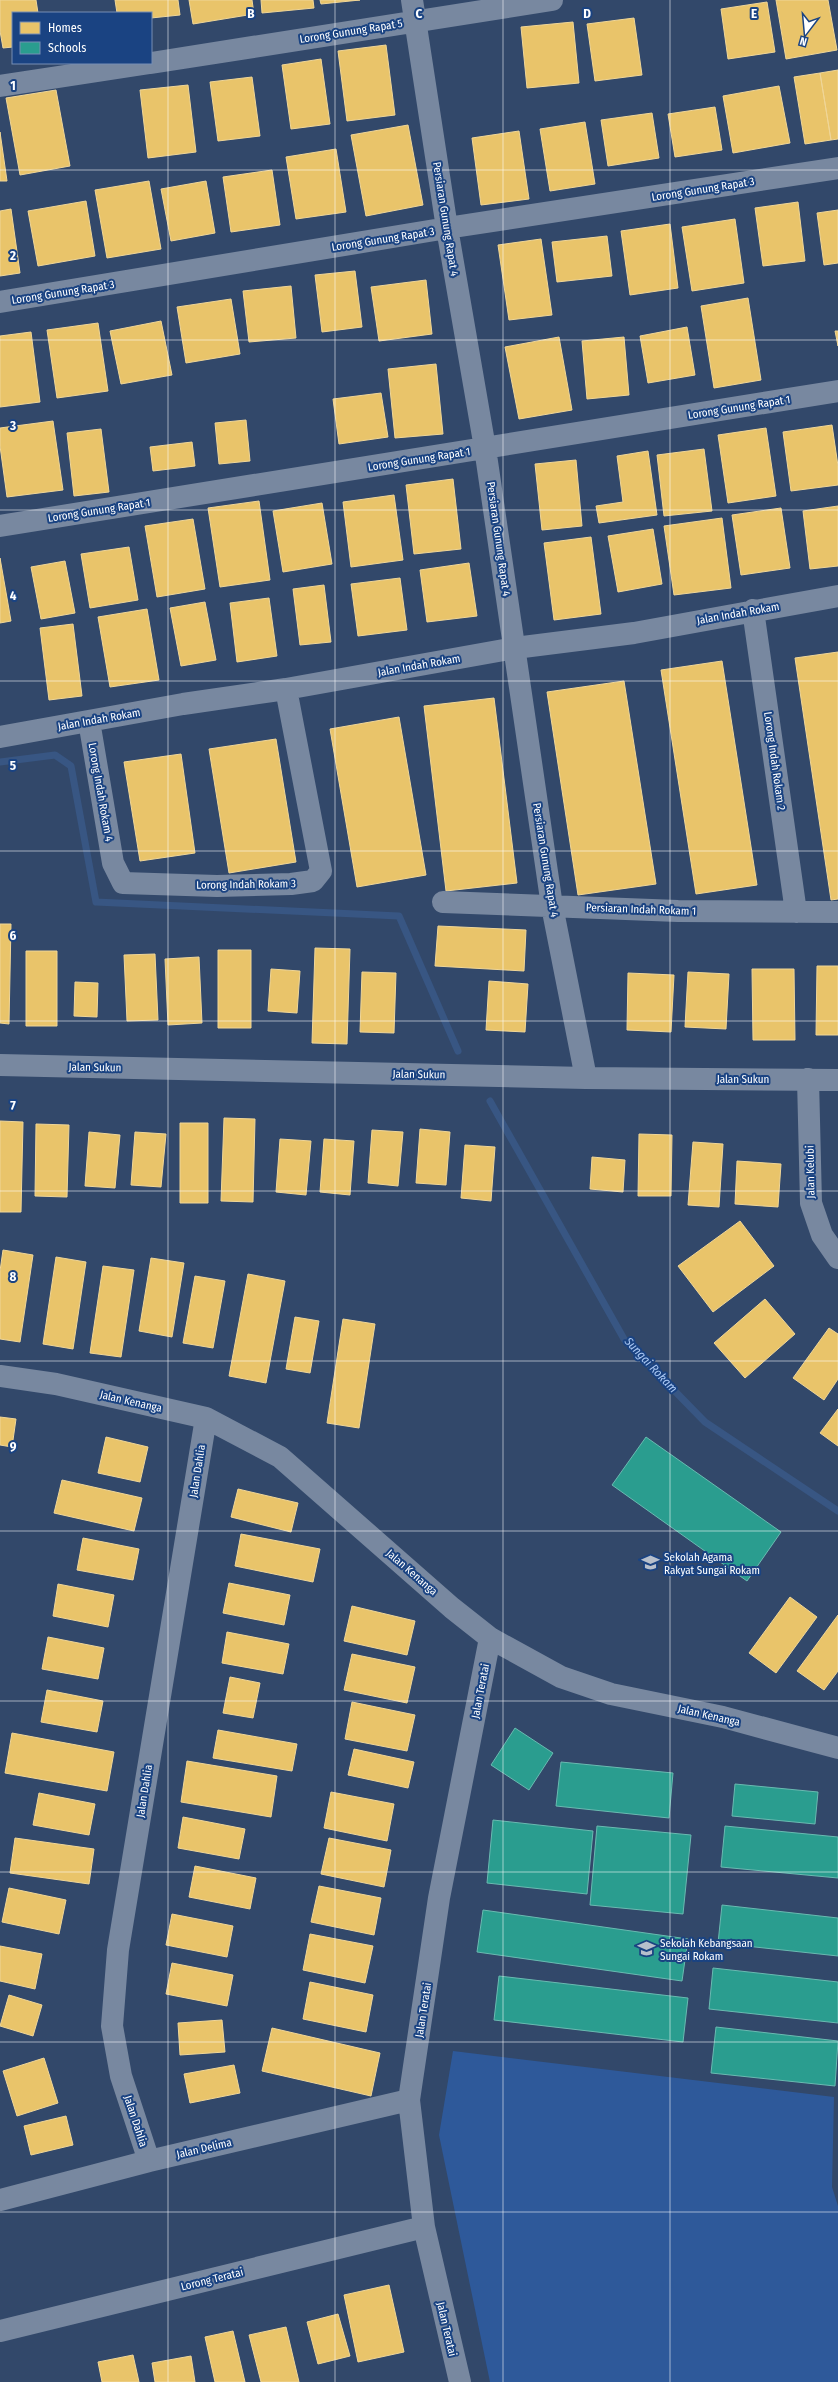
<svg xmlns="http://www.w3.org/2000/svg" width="838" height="2382" viewBox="0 0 838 2382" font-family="'Fira Sans Condensed',sans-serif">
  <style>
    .green { fill: #2e599a }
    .homes { fill: #e9c46a; stroke: #f0d697 }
    .schools { fill: #2a9d8f; stroke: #6abab1 }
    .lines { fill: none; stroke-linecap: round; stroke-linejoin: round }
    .stream { stroke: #385683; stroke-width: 7 }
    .minor { stroke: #7888a0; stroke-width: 22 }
    .grid { fill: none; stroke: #fff; stroke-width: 1; stroke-opacity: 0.55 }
    .labels { text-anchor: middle; stroke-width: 4; stroke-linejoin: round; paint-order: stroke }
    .street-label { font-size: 11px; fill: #fff; stroke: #1a4382 }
    .poi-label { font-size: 11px; fill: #fff; stroke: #1a4382; text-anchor: start }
    .water-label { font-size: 12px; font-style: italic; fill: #a9c7f3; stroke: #1a4382 }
    .grid-label { font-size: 13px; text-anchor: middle; font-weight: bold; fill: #fff; stroke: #1a4382; stroke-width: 4; stroke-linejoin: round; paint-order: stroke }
  </style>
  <rect width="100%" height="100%" fill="#32486a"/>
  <path class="green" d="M453 2051 834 2097 832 2187 838 2206V2382H490L439 2135Z"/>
  <path class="homes" d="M0 0H36L38 13H13V47L3 48 0 31Z
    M115 0H178L180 15 151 18V13H117Z
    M189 0H252L254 14 193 24Z
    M261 0H313L314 8 262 13Z
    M320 0H360L321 4Z
    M776 0H828L837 50 786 59Z
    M767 2 775 52 728 59 721 9Z
    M634 18 642 75 595 81 587 24Z
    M573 22 579 83 527 88 521 27Z
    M386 45 395 115 347 121 338 51Z
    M321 59 330 124 291 129 282 65Z
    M838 70V139L831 140 820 73Z
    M820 73 831 140 805 144 794 77Z
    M252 77 260 136 218 141 210 82Z
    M188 85 196 152 148 158 140 90Z
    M779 86 790 143 733 153 723 96Z
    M56 90 70 166 20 175 6 98Z
    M715 107 722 150 675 157 668 114Z
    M652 113 659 158 608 166 601 120Z
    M585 122 595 184 550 191 540 129Z
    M408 125 423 205 366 216 351 135Z
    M519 131 529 199 481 205 472 138Z
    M0 132 7 181H0Z
    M336 149 346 212 296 219 286 157Z
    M272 170 280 225 231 232 223 177Z
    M149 181 161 249 107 258 95 190Z
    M206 181 215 233 171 241 161 189Z
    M86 201 95 256 38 266 28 211Z
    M798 202 805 261 763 266 755 208Z
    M11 209 20 273 0 276V211Z
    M838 210V263L824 265 817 213Z
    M735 219 744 283 692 291 682 227Z
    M670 224 678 288 630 295 621 231Z
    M607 236 612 276 557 282 552 242Z
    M541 239 552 315 509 320 498 245Z
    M355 271 362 327 322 332 315 275Z
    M426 280 432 334 379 341 371 287Z
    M291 286 296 338 249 342 243 291Z
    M748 298 761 380 714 388 701 306Z
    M231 299 240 354 186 363 177 307Z
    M161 321 172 375 121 384 110 331Z
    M98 323 108 391 57 398 47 330Z
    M687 327 695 375 648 383 640 336Z
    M835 331H838V346Z
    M31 332 40 402 0 407V336Z
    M559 337 572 410 519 419 505 347Z
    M624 337 629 395 587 399 582 341Z
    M436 364 443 434 395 438 388 369Z
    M381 393 388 437 339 444 333 399Z
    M246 420 250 461 219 464 215 423Z
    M53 421 63 490 7 497 0 446V428Z
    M832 425 838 466V485L791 491 783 432Z
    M766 428 776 496 728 503 718 435Z
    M101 429 109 492 74 496 67 433Z
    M192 442 195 466 153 471 150 447Z
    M704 449 712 511 664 516 657 455Z
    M648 451 657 515 599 523 596 506 623 502 617 456Z
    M576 460 582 526 542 530 535 464Z
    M453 479 461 549 414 554 406 485Z
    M394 495 403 560 351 567 343 502Z
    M259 501 270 580 220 587 208 508Z
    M322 503 332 564 283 572 273 511Z
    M838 506V566L810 569 803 511Z
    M781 508 790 568 741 575 732 515Z
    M722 518 731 588 674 595 664 526Z
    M193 519 205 589 157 597 145 526Z
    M653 529 662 584 618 592 608 536Z
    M591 537 601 614 554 620 544 543Z
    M129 547 138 600 90 608 81 554Z
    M0 558 11 621 0 623Z
    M65 561 75 613 41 619 31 567Z
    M469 563 477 616 427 622 420 570Z
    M400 578 407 630 358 636 351 584Z
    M324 585 331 642 300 645 293 589Z
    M269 598 277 656 237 662 230 603Z
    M205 602 216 660 181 666 170 608Z
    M147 609 159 680 110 687 98 617Z
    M73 624 82 696 49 700 40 628Z
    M838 652V899L831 900 795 658Z
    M722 661 757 885 696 894 661 670Z
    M624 681 656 884 578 895 547 692Z
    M494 698 517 883 446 891 424 706Z
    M399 717 426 875 357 887 330 729Z
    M276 739 296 862 229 873 209 749Z
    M181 754 195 853 140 861 124 762Z
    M0 924H11L9 1024 0 1023Z
    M438 926 526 930 524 971 435 966Z
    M315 948 350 949 347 1044 312 1043Z
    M218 950H251V1028H218Z
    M26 951H57V1026H26Z
    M155 954 158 1020 127 1021 124 955Z
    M199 957 202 1023 168 1025 165 959Z
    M817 966H838V1035H816Z
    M271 969 300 971 297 1013 268 1011Z
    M752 969H794L795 1040H753Z
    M362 972 396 973 394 1033 360 1032Z
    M688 972 729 974 726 1029 685 1027Z
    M628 973 674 975 671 1032 627 1030Z
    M489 981 528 984 525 1032 486 1030Z
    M75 982 98 983 97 1017 74 1016Z
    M224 1118 255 1119 253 1202 221 1201Z
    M0 1121 23 1122 21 1212H0Z
    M180 1123H208V1203H180Z
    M36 1124 69 1125 67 1197 35 1196Z
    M420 1129 450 1132 446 1185 416 1183Z
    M372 1130 403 1132 398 1186 368 1183Z
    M89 1132 120 1135 115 1188 85 1186Z
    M135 1132 166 1134 161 1187 131 1185Z
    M639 1134 672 1135 671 1196H638Z
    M280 1139 311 1141 306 1195 276 1192Z
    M324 1139 354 1141 350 1195 320 1192Z
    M693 1142 723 1144 719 1207 688 1205Z
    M465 1145 495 1147 491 1201 461 1198Z
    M592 1157 625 1160 623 1192 590 1189Z
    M737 1161 781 1164 778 1207 735 1204Z
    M740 1221 774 1266 713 1312 678 1266Z
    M3 1250 33 1255 20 1342 0 1339V1271Z
    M56 1257 86 1262 73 1349 43 1344Z
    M151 1258 184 1263 172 1337 139 1331Z
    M103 1266 134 1270 121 1357 90 1353Z
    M248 1274 285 1281 266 1383 229 1376Z
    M195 1276 225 1281 213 1348 183 1343Z
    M765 1299 795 1334 745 1378 714 1343Z
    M295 1317 319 1321 310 1373 286 1369Z
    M343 1319 375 1324 359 1428 327 1423Z
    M829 1328 838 1334V1379L824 1400 793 1378Z
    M838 1409V1446L820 1433Z
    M0 1417 16 1419 12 1447 0 1445Z
    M106 1437 148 1447 140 1482 98 1473Z
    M62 1480 142 1498 134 1531 54 1513Z
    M238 1489 298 1503 291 1532 231 1517Z
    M241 1534 320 1549 313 1582 235 1566Z
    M83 1538 139 1549 133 1580 77 1570Z
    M229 1583 290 1595 284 1625 223 1613Z
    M58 1584 114 1595 108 1627 53 1616Z
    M790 1597 817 1617 776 1673 749 1653Z
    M352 1606 415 1621 407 1655 344 1641Z
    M838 1615V1671L824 1690 797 1671Z
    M227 1632 289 1644 283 1674 222 1663Z
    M48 1637 104 1648 98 1679 42 1669Z
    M352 1654 415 1667 407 1703 344 1690Z
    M230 1677 260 1683 253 1718 223 1713Z
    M47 1690 103 1701 97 1732 41 1722Z
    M352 1702 415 1715 407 1751 345 1739Z
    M218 1730 297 1744 292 1771 213 1758Z
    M12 1733 114 1752 107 1791 5 1773Z
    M354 1749 414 1762 408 1788 348 1775Z
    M187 1761 277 1776 271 1817 181 1802Z
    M331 1792 394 1804 387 1841 324 1828Z
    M39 1793 95 1804 89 1835 33 1825Z
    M183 1817 245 1829 239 1859 178 1848Z
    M15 1838 94 1849 89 1884 10 1873Z
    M329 1838 391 1850 384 1887 321 1874Z
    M195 1866 256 1878 250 1909 189 1897Z
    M319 1886 381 1898 374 1935 311 1922Z
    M9 1888 66 1900 59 1934 2 1922Z
    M172 1914 233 1926 227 1957 166 1945Z
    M310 1934 373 1946 365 1983 303 1970Z
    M0 1946 42 1954 35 1989 0 1981Z
    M172 1963 233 1975 227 2006 166 1994Z
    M310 1982 373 1995 366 2032 303 2019Z
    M9 1995 42 2005 33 2036 0 2026Z
    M222 2020 225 2052 180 2055 178 2023Z
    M272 2028 380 2053 371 2096 262 2071Z
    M44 2058 58 2103 17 2116 3 2071Z
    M234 2065 240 2093 190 2103 184 2074Z
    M66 2116 73 2145 31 2155 24 2126Z
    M389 2285 404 2352 358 2362 344 2295Z
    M338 2314 350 2356 318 2364 307 2322Z
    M286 2327 299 2382H261L249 2335Z
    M233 2331 245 2382H215L205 2337Z
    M133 2355 139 2382H102L98 2362Z
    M191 2356 195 2382H155L152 2363Z"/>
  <path class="schools" d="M646 1437 781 1532 747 1581 612 1485Z
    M515 1728 553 1753 529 1790 491 1765Z
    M561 1762 673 1773 669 1818 556 1806Z
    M735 1784 818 1792 815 1824 732 1816Z
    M493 1820 593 1831 587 1894 487 1883Z
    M597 1826 691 1835 683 1914 590 1905Z
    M725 1826 838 1837V1878L721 1867Z
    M722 1905 838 1918V1956L718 1943Z
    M483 1910 688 1939 682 1981 477 1952Z
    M713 1968 838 1982V2023L709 2009Z
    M499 1976 688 1998 683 2042 494 2020Z
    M716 2027 838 2041 835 2086 711 2073Z"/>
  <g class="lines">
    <path class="stream" d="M0 762 55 755 71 766 96 902 399 916 458 1051
      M490 1101 624 1339 705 1422 838 1511"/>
    <path class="minor" d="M412 0 447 228 485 448 552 906 586 1078
      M151 63 552 0
      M0 86 150 63
      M0 302 447 228 838 168
      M0 526 838 391
      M753 610 796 912
      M89 721 113 863 123 883 217 886 291 884 313 881 321 871 286 689
      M0 737 183 704 286 689 515 648 634 633 838 596
      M443 902 678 911 838 912
      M0 1065 586 1078 838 1080
      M808 1079 811 1203 822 1235 838 1258
      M0 1376 56 1384 206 1418 280 1457 452 1608 490 1638 561 1677 611 1694 723 1717 838 1748
      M149 2161 121 2076 112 2026 118 1950 206 1418
      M0 2200 149 2161 409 2100
      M0 2331 424 2227
      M460 2382 424 2227 409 2100 439 1898 490 1638"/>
  </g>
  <path class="grid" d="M168 0V2382M335 0V2382M503 0V2382M670 0V2382M0 170H838M0 340H838M0 510H838M0 681H838M0 851H838M0 1021H838M0 1191H838M0 1361H838M0 1531H838M0 1701H838M0 1872H838M0 2042H838M0 2212H838"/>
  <defs>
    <symbol id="school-bare" viewBox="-9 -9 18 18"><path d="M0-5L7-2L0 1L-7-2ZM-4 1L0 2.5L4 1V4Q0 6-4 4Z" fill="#b7bfcb" stroke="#1a4382" stroke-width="2.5" paint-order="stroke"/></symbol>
  </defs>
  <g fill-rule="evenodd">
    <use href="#school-bare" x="638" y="1550" width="25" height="25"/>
    <use href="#school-bare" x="634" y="1936" width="25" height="25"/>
  </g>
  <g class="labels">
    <g class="street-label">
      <text transform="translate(351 31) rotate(-9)" y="4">Lorong Gunung Rapat 5</text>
      <text transform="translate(703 189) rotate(-9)" y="4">Lorong Gunung Rapat 3</text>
      <text transform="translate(446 219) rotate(81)" y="4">Persiaran Gunung Rapat 4</text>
      <text transform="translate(383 239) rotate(-9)" y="4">Lorong Gunung Rapat 3</text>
      <text transform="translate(63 292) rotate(-9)" y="4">Lorong Gunung Rapat 3</text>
      <text transform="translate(739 407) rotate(-9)" y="4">Lorong Gunung Rapat 1</text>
      <text transform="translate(419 459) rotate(-9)" y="4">Lorong Gunung Rapat 1</text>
      <text transform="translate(99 510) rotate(-9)" y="4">Lorong Gunung Rapat 1</text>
      <text transform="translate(499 539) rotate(82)" y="4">Persiaran Gunung Rapat 4</text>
      <text transform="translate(738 613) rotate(-10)" y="4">Jalan Indah Rokam</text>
      <text transform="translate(419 665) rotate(-10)" y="4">Jalan Indah Rokam</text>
      <text transform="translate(99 719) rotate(-10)" y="4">Jalan Indah Rokam</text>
      <text transform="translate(775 761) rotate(82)" y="4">Lorong Indah Rokam 2</text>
      <text transform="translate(101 792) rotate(80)" y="4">Lorong Indah Rokam 4</text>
      <text transform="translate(546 860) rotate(81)" y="4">Persiaran Gunung Rapat 4</text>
      <text transform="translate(246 884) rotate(-1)" y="4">Lorong Indah Rokam 3</text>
      <text transform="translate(641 909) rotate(2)" y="4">Persiaran Indah Rokam 1</text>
      <text transform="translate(95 1067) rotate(1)" y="4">Jalan Sukun</text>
      <text transform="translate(419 1074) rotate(1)" y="4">Jalan Sukun</text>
      <text x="743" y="1083">Jalan Sukun</text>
      <text transform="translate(810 1172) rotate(-91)" y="4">Jalan Kelubi</text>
      <text transform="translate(131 1401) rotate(13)" y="4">Jalan Kenanga</text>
      <text transform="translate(197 1471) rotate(-81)" y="4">Jalan Dahlia</text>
      <text transform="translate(412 1572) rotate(41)" y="4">Jalan Kenanga</text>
      <text transform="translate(480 1691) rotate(-79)" y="4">Jalan Teratai</text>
      <text transform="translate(709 1715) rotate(13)" y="4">Jalan Kenanga</text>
      <text transform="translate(144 1791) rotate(-81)" y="4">Jalan Dahlia</text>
      <text transform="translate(423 2010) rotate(-81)" y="4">Jalan Teratai</text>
      <text transform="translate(136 2121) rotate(72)" y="4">Jalan Dahlia</text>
      <text transform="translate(204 2148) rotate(-13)" y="4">Jalan Delima</text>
      <text transform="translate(212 2279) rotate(-14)" y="4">Lorong Teratai</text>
      <text transform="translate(447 2329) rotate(77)" y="4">Jalan Teratai</text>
    </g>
    <g class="poi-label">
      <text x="664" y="1561">Sekolah Agama<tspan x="664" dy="13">Rakyat Sungai Rokam</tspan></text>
      <text x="660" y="1947">Sekolah Kebangsaan<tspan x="660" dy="13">Sungai Rokam</tspan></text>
    </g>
    <g class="water-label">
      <text transform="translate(651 1365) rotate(47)" y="4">Sungai Rokam</text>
    </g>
  </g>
  <g class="grid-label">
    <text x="251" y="18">B</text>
    <text x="419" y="18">C</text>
    <text x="587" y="18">D</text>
    <text x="754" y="18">E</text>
    <text x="13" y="90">1</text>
    <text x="13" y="260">2</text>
    <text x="13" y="430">3</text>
    <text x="13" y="600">4</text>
    <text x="13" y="770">5</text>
    <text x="13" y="940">6</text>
    <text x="13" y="1110">7</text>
    <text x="13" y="1281">8</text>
    <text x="13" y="1451">9</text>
  </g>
  <rect x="12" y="12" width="140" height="52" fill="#1a4382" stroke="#768eb4"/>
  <rect x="20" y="22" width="20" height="12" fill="#e9c46a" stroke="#768eb4"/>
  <text x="48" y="32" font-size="12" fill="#ffffff">Homes</text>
  <rect x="20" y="42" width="20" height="12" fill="#2a9d8f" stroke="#768eb4"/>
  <text x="48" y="52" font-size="12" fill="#ffffff">Schools</text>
  <g transform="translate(806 32) rotate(196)" stroke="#1a4382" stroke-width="3" paint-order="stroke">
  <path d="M0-3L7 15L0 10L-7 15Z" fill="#ffffff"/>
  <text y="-6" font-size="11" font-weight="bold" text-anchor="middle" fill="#ffffff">N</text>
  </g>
</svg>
